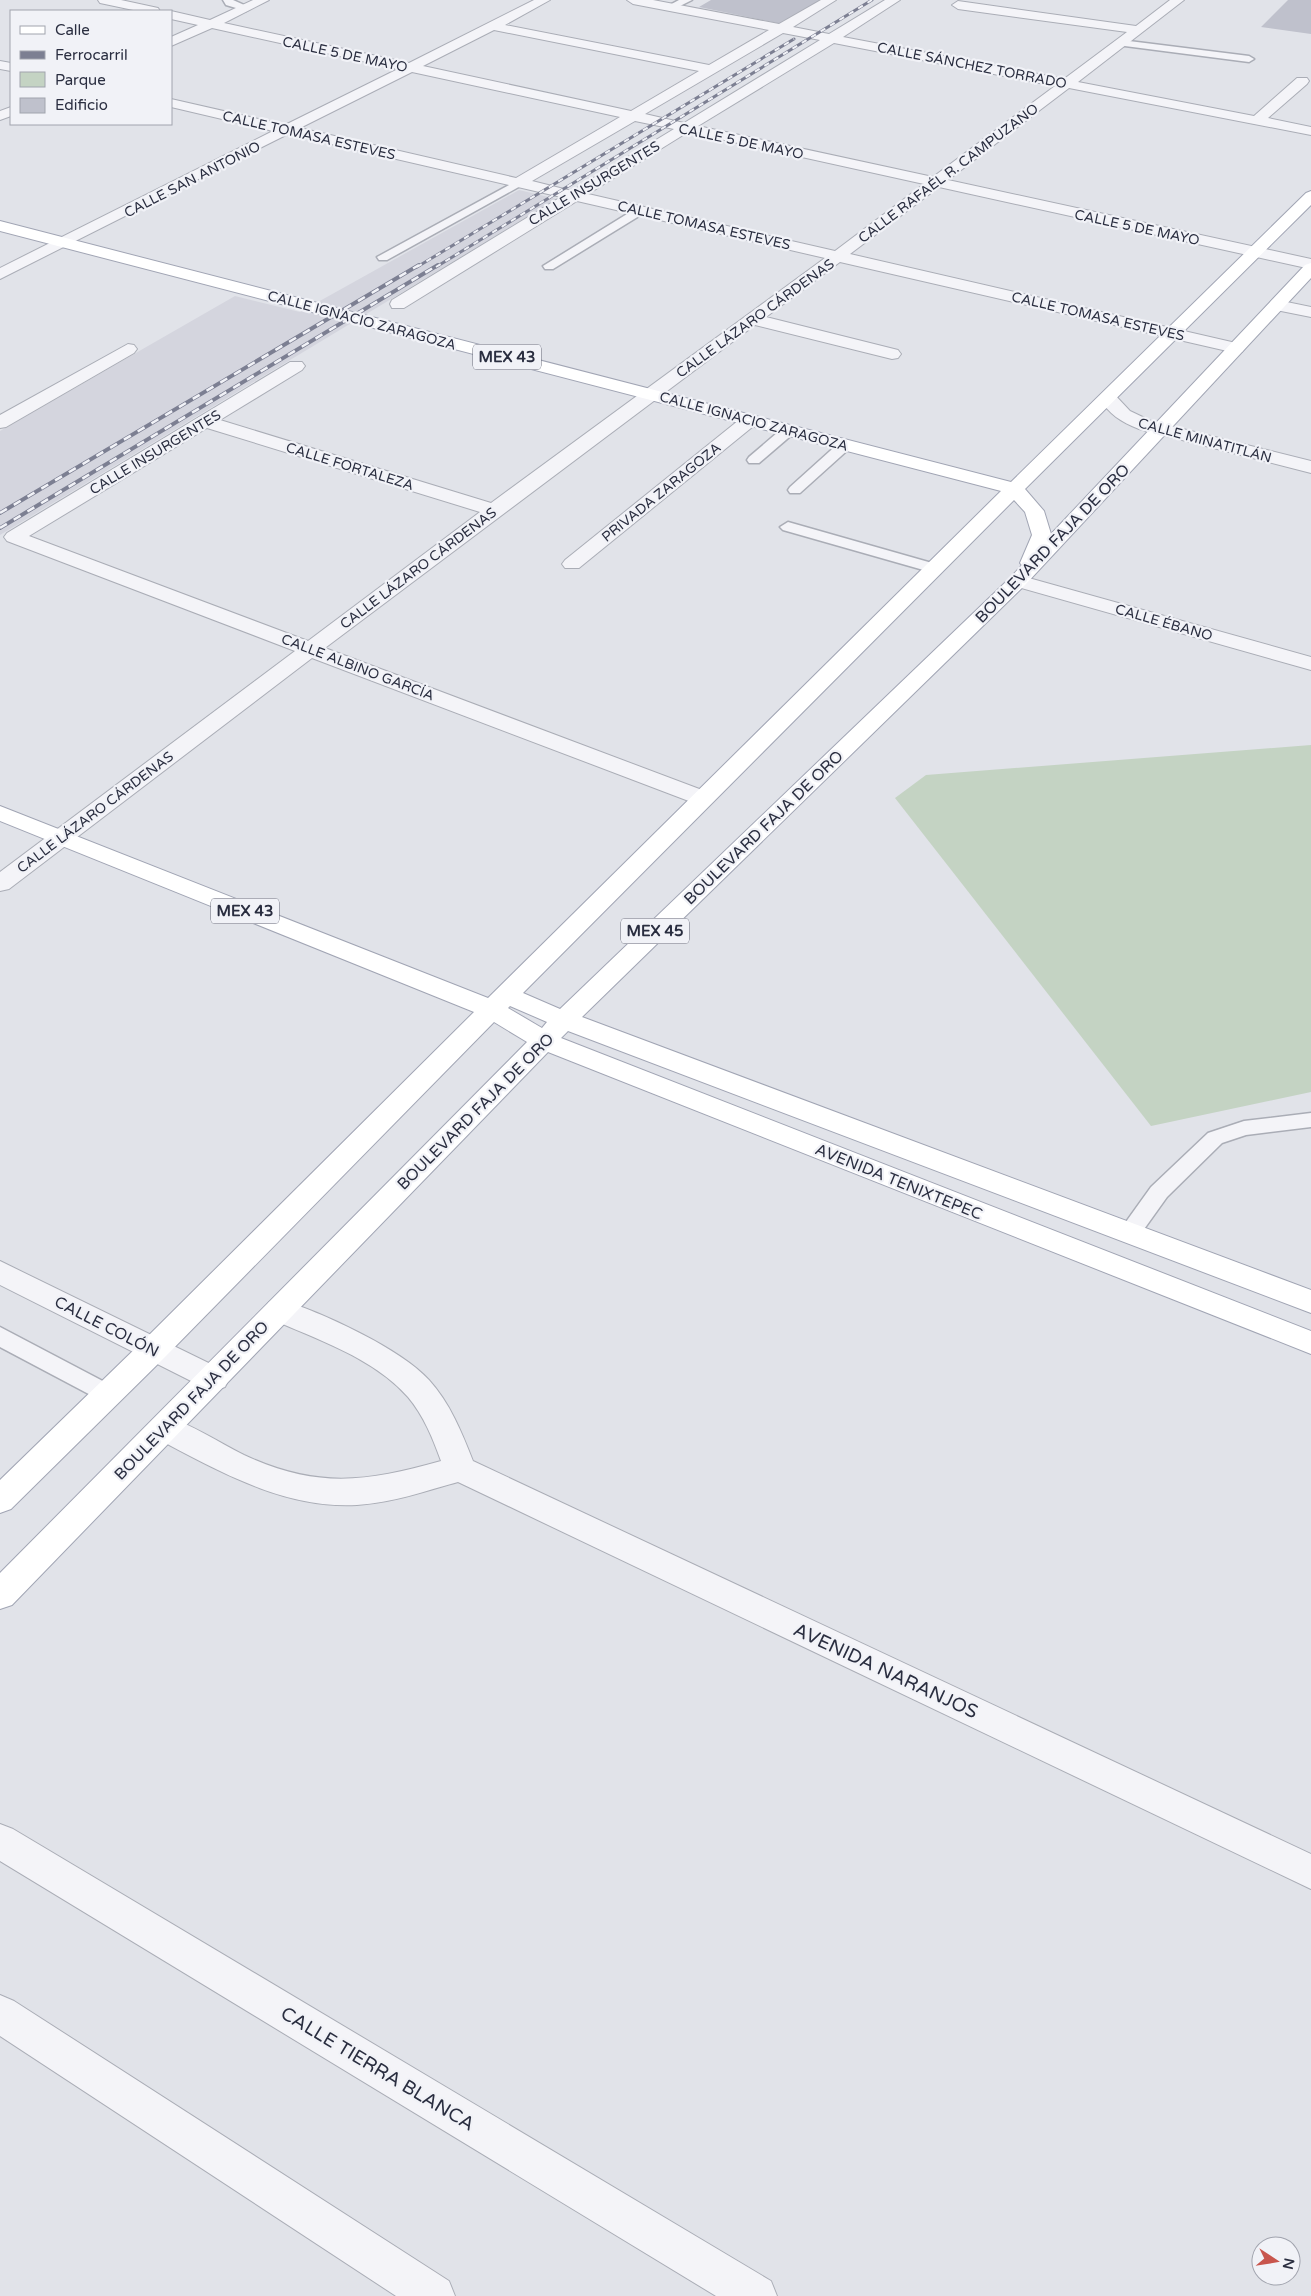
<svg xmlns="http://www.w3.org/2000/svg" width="1311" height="2296" viewBox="0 0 1311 2296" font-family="'Varela Round',sans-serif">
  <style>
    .built { fill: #d4d5de }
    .green { fill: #c4d3c3 }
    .building { fill: #bfc1cc }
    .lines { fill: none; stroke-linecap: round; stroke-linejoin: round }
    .service-casing { stroke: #aaadb6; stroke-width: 3 }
    .minor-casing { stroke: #aaadb6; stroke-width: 2 }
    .primary-casing { stroke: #a1a5b4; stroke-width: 2 }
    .service { fill: #f4f4f8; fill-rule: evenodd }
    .minor { fill: #f4f4f8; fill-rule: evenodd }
    .primary { fill: #fff; fill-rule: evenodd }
    .rail-far1-casing { stroke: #7c7f92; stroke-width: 3 }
    .rail-casing { stroke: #7c7f92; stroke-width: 4 }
    .rail-far1 { stroke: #f1f2f7; stroke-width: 2; stroke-dasharray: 5.5; stroke-linecap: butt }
    .rail { stroke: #f1f2f7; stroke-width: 2.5; stroke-dasharray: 8; stroke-linecap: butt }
    .labels { text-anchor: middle; stroke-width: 4.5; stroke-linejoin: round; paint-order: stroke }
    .far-street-label { font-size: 14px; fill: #2a2e40; stroke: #f1f2f7 }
    .shield { fill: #f1f2f7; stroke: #666977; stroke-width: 1 }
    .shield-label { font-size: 15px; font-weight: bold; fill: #2a2e40 }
    .street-label { font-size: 16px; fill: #2a2e40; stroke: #f1f2f7 }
    .near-street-label { font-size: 19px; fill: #2a2e40; stroke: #f1f2f7 }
  </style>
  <rect width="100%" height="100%" fill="#e1e3e9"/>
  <path class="built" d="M519 190 557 199 0 535V431L235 296 300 312Z"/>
  <path class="green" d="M1311 745V1092L1151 1126 895 798 926 775Z"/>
  <path class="building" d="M711 0H821L782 24 699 7Z
    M1288 0H1311V34L1261 27Z"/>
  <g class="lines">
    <defs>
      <path id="service" d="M223 0H233L251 8 246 11 226 5Z
        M679 0H692L674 9 666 7Z
        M1121 40 1249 56 1254 59 1249 62 1117 45 1116 43Z
        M520 179 526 182 524 184 387 260H379L377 257Z
        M640 206 646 210 644 213 553 269H545L543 266Z
        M789 426 794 427 796 430 794 433 759 463H749L747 460 749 457 784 427Z
        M845 441 852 445 850 448 800 493H790L788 490 790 487 840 442Z
        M788 522 939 565 942 568 934 573 783 530 780 527Z
        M1311 1113V1127L1246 1135 1222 1143 1167 1197 1137 1239 1129 1241 1121 1239 1118 1233 1151 1187 1208 1133 1244 1121Z
        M0 1327 116 1388 120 1394 116 1400 108 1403 100 1400 0 1347Z"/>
      <path id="minor" d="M98 0H121L158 8 160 11H138L100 3Z
        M253 0H269L224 23 409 63 534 0H550L505 25 709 65 769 30 633 4 627 0H653L779 24 821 0H836L793 27 829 34 885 0H900L843 37 1064 79 1127 32 958 9 952 5 958 1 1136 26 1170 0H1184L1078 82 1254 116 1297 78H1307L1309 81 1307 84 1268 118 1311 127V135L1069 88 948 180 1311 259V269L939 187 850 254 1236 343 1242 344 1245 348 1242 352 1236 353 840 262 766 317 898 350 901 354 898 358 892 359 755 325 325 648 710 793 713 798 710 803 702 805 694 803 312 658 9 889 0 891V872L295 651 7 541 4 537 7 533 290 362H302L305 366 302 370 220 420 491 503 825 258 577 201 404 308H392L390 304 392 300 561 197 288 134 0 279V268L273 131 171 107V99L285 125 398 69 212 28 171 46V37L198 25 171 19V11L210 20ZM494 30 699 71 631 111 423 66ZM783 33 820 40 684 123 645 114ZM834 43 1055 86 933 177 698 126ZM412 72 620 117 516 178 300 128ZM635 121 674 129 572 191 532 181ZM688 132 924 184 835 251 588 194ZM207 428 480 512 308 641 29 536Z
        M0 61 11 63V71L0 69Z
        M11 107V116L0 120V111Z
        M1277 300 1311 307V317L1271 309 1269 305 1271 301Z
        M128 344 134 345 137 349 134 353 6 427 0 428V415Z
        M1108 393 1114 394 1130 411 1151 421 1311 461V473L1139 429C1121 422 1109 414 1099 398L1102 394Z
        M750 415 756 416 759 420 756 424 579 568H565L562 564 565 560 744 416Z
        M1018 575 1311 657V670L1011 585 1008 581 1011 577Z
        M0 1261 225 1371 229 1379 225 1387 214 1391 203 1387 0 1285Z
        M279 1299C321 1312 400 1348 429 1380 450 1403 462 1433 473 1461L1311 1854V1889L458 1482C425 1491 392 1503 357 1505 283 1509 217 1470 154 1437L149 1428 154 1419 165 1416C193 1425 218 1442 244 1455 317 1489 366 1482 441 1461 433 1439 424 1416 408 1397 373 1357 315 1339 269 1318L264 1310 269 1302Z
        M0 1824 13 1829 771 2281 777 2296H716L0 1861Z
        M0 1995 14 2001 449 2281 455 2296H396L0 2036Z"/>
      <path id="primary" d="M1311 191V205L1025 489 1044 511 1051 534 1305 265 1311 263V278L1025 585 582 1017 1311 1290V1313L568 1031 561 1038 1311 1331V1354L548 1052 12 1605 0 1609V1573L527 1042 494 1022 165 1357 11 1509 0 1513V1480L143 1341 474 1012 0 821V806L488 998 1001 491 0 231V221L1011 482 1306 193ZM1014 500 1025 512 1032 535 1020 563 1022 565 1011 577 560 1009 523 993ZM510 1006 547 1022 542 1028 508 1008Z"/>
    </defs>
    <use href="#service" class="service-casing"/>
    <use href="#minor" class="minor-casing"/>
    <use href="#primary" class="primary-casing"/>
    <use href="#service" class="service"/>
    <use href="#minor" class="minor"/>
    <use href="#primary" class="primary"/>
    <defs>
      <path id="rail-far1" d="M417 267 794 39
        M436 267 872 0"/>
      <path id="rail" d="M0 513 419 265
        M0 528 438 265"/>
    </defs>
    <use href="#rail-far1" class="rail-far1-casing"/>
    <use href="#rail" class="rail-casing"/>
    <use href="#rail-far1" class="rail-far1"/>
    <use href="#rail" class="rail"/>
  </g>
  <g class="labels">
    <g class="far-street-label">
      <text transform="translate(345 54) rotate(12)" y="5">CALLE 5 DE MAYO</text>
      <text transform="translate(972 65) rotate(11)" y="5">CALLE SÁNCHEZ TORRADO</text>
      <text transform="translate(309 135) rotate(13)" y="5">CALLE TOMASA ESTEVES</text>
      <text transform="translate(741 141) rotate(12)" y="5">CALLE 5 DE MAYO</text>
      <text transform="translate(948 173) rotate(-37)" y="5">CALLE RAFAÉL R. CAMPUZANO</text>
      <text transform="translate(192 179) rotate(-27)" y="5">CALLE SAN ANTONIO</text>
      <text transform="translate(594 183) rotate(-31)" y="5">CALLE INSURGENTES</text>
      <text transform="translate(704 225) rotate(13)" y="5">CALLE TOMASA ESTEVES</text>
      <text transform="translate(1137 227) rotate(12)" y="5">CALLE 5 DE MAYO</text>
      <text transform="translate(1098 316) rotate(13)" y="5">CALLE TOMASA ESTEVES</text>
      <text transform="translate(755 318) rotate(-36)" y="5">CALLE LÁZARO CÁRDENAS</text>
      <text transform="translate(362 320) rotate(15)" y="5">CALLE IGNACIO ZARAGOZA</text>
      <text transform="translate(754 421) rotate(15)" y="5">CALLE IGNACIO ZARAGOZA</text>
      <text transform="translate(1205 440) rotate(15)" y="5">CALLE MINATITLÁN</text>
      <text transform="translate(155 452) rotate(-31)" y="5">CALLE INSURGENTES</text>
      <text transform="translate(350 466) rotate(17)" y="5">CALLE FORTALEZA</text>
      <text transform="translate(661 492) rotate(-39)" y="5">PRIVADA ZARAGOZA</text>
      <text transform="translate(418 568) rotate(-37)" y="5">CALLE LÁZARO CÁRDENAS</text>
      <text transform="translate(1164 622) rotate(16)" y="5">CALLE ÉBANO</text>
      <text transform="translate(358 667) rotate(21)" y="5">CALLE ALBINO GARCÍA</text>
      <text transform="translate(95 812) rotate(-37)" y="5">CALLE LÁZARO CÁRDENAS</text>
    </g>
    <g class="shield">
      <rect x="473" y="344.5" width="68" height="25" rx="4"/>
      <rect x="211" y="898.5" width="68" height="25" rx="4"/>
      <rect x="621" y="918.5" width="68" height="25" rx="4"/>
    </g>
    <g class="shield-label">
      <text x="507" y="362">MEX 43</text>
      <text x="245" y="916">MEX 43</text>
      <text x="655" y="936">MEX 45</text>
    </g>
    <g class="street-label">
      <text transform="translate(1052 543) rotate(-46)" y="6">BOULEVARD FAJA DE ORO</text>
      <text transform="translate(763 827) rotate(-44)" y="6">BOULEVARD FAJA DE ORO</text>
      <text transform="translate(475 1111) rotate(-45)" y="6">BOULEVARD FAJA DE ORO</text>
      <text transform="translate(899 1181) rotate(22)" y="6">AVENIDA TENIXTEPEC</text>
      <text transform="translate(107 1326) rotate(27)" y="6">CALLE COLÓN</text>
      <text transform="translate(191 1400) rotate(-46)" y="6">BOULEVARD FAJA DE ORO</text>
    </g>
    <g class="near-street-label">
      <text transform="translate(886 1670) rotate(25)" y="7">AVENIDA NARANJOS</text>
      <text transform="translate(378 2068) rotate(31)" y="7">CALLE TIERRA BLANCA</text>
    </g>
  </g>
  <rect x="10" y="10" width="162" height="115" fill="#f1f2f7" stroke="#a1a4ae"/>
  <rect x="20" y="26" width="25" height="8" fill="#ffffff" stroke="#a1a4ae"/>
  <text x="55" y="35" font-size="15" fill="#2a2e40">Calle</text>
  <rect x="20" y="51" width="25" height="8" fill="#7c7f92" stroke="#a1a4ae"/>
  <text x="55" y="60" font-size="15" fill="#2a2e40">Ferrocarril</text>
  <rect x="20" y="72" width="25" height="15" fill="#c4d3c3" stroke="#a1a4ae"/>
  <text x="55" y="85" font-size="15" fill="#2a2e40">Parque</text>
  <rect x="20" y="98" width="25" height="15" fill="#bfc1cc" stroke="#a1a4ae"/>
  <text x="55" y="110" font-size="15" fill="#2a2e40">Edificio</text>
  <g transform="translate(1276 2261) rotate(102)"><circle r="24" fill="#f1f2f7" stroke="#a1a4ae"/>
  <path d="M0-4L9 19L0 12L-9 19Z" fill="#c8554d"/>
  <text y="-8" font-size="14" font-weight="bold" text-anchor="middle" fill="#2a2e40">N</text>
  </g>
</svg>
